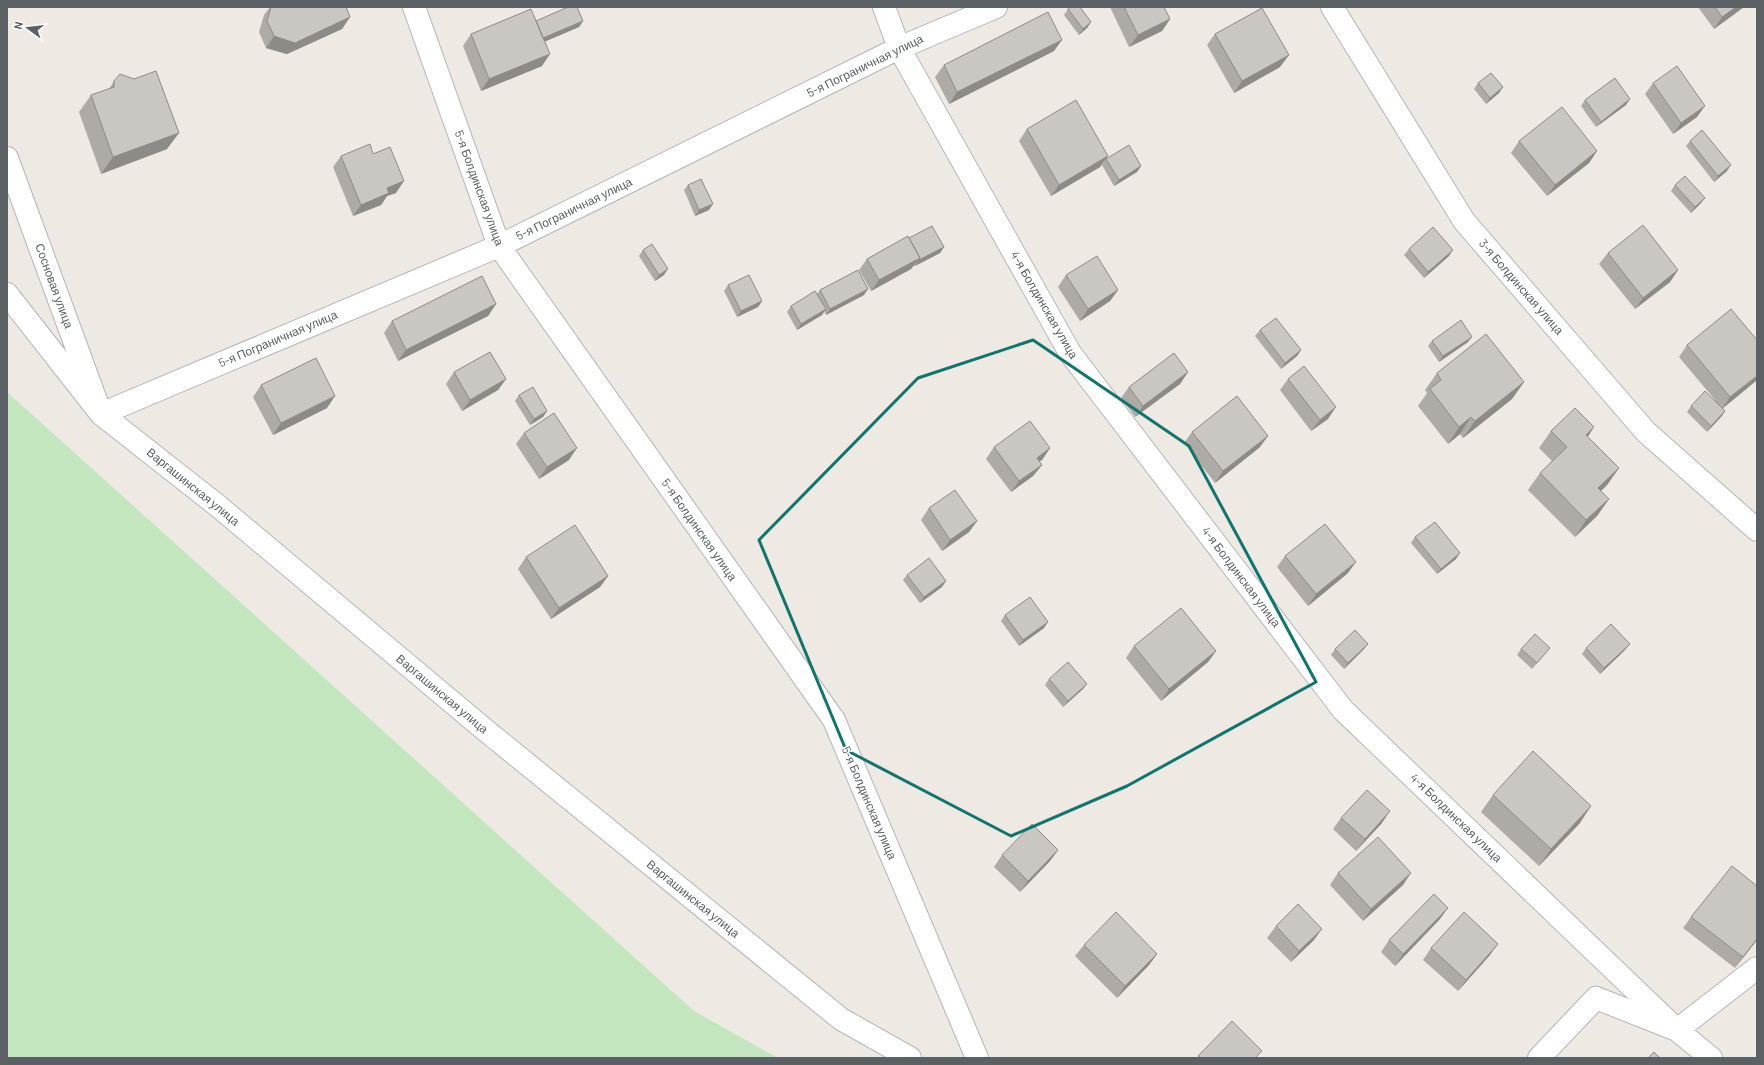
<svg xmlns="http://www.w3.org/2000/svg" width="1764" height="1065" viewBox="0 0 1764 1065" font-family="Barlow,sans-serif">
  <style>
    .green { fill: #c4e6be }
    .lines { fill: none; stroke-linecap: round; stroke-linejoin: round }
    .minor-casing { stroke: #b3b6ba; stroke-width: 24 }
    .minor { stroke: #fff; stroke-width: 22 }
    .wall { fill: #aeaaa6 }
    .shaded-wall { fill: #8d8b87 }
    .building { fill: #cac6c1; stroke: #8d8b87 }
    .marked { fill: none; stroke: #0f766e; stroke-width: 3; stroke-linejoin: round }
    .labels { text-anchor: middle; stroke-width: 3; stroke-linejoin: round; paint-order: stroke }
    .street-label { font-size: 12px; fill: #5a6063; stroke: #fff }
  </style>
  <rect width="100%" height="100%" fill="#eee9e2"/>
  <path class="green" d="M7 392 694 1011 778 1058H7Z"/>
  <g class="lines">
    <defs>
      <path id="minor" d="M414 7 499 246 834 720 977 1058
        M884 7 899 48 1070 353 1343 710 1677 1030 1711 1058
        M1332 7 1464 221 1646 432 1757 530
        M7 158 101 414 499 246 899 48 996 7
        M7 294 101 414 218 506 484 729 841 1019 910 1058
        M1539 1058 1596 998 1677 1030 1757 968"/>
    </defs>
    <use href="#minor" class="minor-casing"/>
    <use href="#minor" class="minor"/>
  </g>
  <path class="wall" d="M270 7H346L350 17 342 29 287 54 266 48 259 32 264 15Z
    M1110 7H1164L1170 19 1162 31 1129 47Z
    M1698 7H1744L1714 29Z
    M1068 9 1091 22 1087 28 1079 35 1064 15Z
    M536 21H583L579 27 544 42 542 66 481 91 463 46 471 34Z
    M1215 34 1280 67 1234 93 1207 45Z
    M1054 51 949 104 935 77 944 65Z
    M114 81 167 149 101 174 79 112 91 95 109 89Z
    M1478 83 1499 93 1486 104 1474 89Z
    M1653 83 1697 117 1673 134 1645 94Z
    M1585 100 1626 105 1596 127 1581 106Z
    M1027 129 1108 156 1100 167 1051 196 1019 141Z
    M1519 141 1597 151 1589 163 1547 196 1511 153Z
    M1690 141 1727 171 1714 182 1686 146Z
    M373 154 396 193 387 196 381 205 353 216 333 167 341 156Z
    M1106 159 1141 166 1137 172 1114 186 1102 165Z
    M688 185 709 210 695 216 684 190Z
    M1675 185 1705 198 1701 203 1691 213 1671 191Z
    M944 247 940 253 915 266 914 265 911 269 871 291 859 270 867 259Z
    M1409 249 1449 256 1424 278 1404 255Z
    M643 250 664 275 655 281 639 256Z
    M1608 253 1678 270 1670 282 1635 309 1599 264Z
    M1066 275 1118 290 1110 301 1080 321 1058 287Z
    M728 285 762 301 758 307 737 317 724 291Z
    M868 289 864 295 826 315 824 311 822 315 797 330 787 312 791 306 817 294 820 290Z
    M496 304 488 316 398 361 384 333 392 321Z
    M1260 330 1301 350 1297 356 1281 369 1255 336Z
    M1757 340V380L1723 408 1725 411 1721 417 1707 432 1687 412 1691 406 1715 400 1679 357 1687 345Z
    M1432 341 1468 342 1439 362 1428 346Z
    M454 372 506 379 498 390 462 411 446 384Z
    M1188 372 1180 384 1135 417 1121 398 1129 387Z
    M1437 373 1524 382 1512 399 1463 438 1460 434 1448 444 1418 406 1427 393 1425 390Z
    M1288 379 1328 419 1311 431 1280 390Z
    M261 385 327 408 273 435 253 397Z
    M519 395 547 411 543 417 530 425 515 401Z
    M1594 427 1588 437 1619 468 1607 485 1601 491 1609 499 1597 516 1575 537 1528 490 1540 473 1552 461 1539 448 1551 431Z
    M1192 432 1260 447 1215 483 1184 443Z
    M524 433 569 460 539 479 516 444Z
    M994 447 1050 448 1042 460 1039 461 1042 465 1033 476 1011 492 986 459Z
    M929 508 977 521 969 532 942 551 921 520Z
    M1415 537 1456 559 1437 574 1411 543Z
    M1285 556 1348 573 1308 606 1277 567Z
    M526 557 608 576 600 587 551 619 518 569Z
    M907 575 942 587 920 603 903 580Z
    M1005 615 1044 628 1019 646 1001 621Z
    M1368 644 1364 649 1344 669 1331 655 1335 649Z
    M1134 646 1216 651 1208 662 1161 701 1126 658Z
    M1586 648 1625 650 1600 674 1582 654Z
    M1521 649 1546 653 1532 669 1517 655Z
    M1049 679 1087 684 1083 689 1063 707 1045 685Z
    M1493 795 1580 823 1539 866 1481 812Z
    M1341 818 1382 823 1356 851 1333 829Z
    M1058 850 1050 861 1020 892 994 867 1002 855Z
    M1338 873 1403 885 1363 921 1330 885Z
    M1691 917 1757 940 1735 968 1683 928Z
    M1440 919 1395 966 1381 952 1389 940Z
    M1276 926 1314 940 1291 962 1267 938Z
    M1084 945 1157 954 1149 965 1117 998 1075 956Z
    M1431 948 1490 955 1458 991 1423 960Z"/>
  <path class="shaded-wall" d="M1736 7H1744L1714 29 1722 17Z
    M350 17 342 29 287 54 266 48 274 36Z
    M1170 19 1162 31 1129 47 1138 35Z
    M583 21 579 27 539 44 543 38Z
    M1091 22 1087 28 1079 35 1083 29Z
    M1062 40 1054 51 949 104 957 92Z
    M550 54 542 66 481 91 489 79Z
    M1289 55 1280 67 1234 93 1242 81Z
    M1503 87 1499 93 1486 104 1490 98Z
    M1630 99 1626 105 1596 127 1601 122Z
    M1705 106 1697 117 1673 134 1681 123Z
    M179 133 167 149 101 174 113 157Z
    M1597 151 1589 163 1547 196 1555 185Z
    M1108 156 1100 167 1051 196 1059 185Z
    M1731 165 1727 171 1714 182 1718 176Z
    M1141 166 1137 172 1114 186 1119 180Z
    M404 181 396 193 387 196 381 205 353 216 361 205 387 188Z
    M1705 198 1701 203 1691 213 1695 207Z
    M713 204 709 210 695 216 699 210Z
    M944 247 940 253 915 266 919 260Z
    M1453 250 1449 256 1424 278 1428 272Z
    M920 258 911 269 871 291 879 280Z
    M668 269 664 275 655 281 659 275Z
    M1678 270 1670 282 1635 309 1643 298Z
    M868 289 864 295 826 315 830 309Z
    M1118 290 1110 301 1080 321 1088 309Z
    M762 301 758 307 737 317 741 311Z
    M496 304 488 316 398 361 406 350Z
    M826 309 822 315 797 330 801 324Z
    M1472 337 1468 342 1439 362 1443 356Z
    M1301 350 1297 356 1281 369 1285 363Z
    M1188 372 1180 384 1135 417 1143 406Z
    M1757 376V380L1722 409 1730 397Z
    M506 379 498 390 462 411 470 400Z
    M1524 382 1512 399 1463 438 1475 421Z
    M335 396 327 408 273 435 281 423Z
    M1336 407 1328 419 1311 431 1320 420Z
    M547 411 543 417 530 425 534 419Z
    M1725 411 1721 417 1707 432 1711 426Z
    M1471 417 1460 434 1448 444 1459 427Z
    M1594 427 1582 444 1586 435Z
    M1268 436 1260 447 1215 483 1223 471Z
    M577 448 569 460 539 479 547 467Z
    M1050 448 1042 460 1028 469 1037 458Z
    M1042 465 1033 476 1011 492 1019 481Z
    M1619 468 1607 485 1586 505 1598 488Z
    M1609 499 1597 516 1575 537 1586 520Z
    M977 521 969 532 942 551 950 540Z
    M1460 553 1456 559 1437 574 1441 569Z
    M1356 562 1348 573 1308 606 1316 594Z
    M608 576 600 587 551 619 559 608Z
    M946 581 942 587 920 603 924 597Z
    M1048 622 1044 628 1019 646 1023 640Z
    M1368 644 1364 649 1344 669 1348 663Z
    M1630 644 1625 650 1600 674 1604 668Z
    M1216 651 1208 662 1161 701 1169 689Z
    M1087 684 1083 689 1063 707 1068 701Z
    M1591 806 1580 823 1539 866 1551 849Z
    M1390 811 1382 823 1356 851 1365 839Z
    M1058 850 1050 861 1020 892 1028 881Z
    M1411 873 1403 885 1363 921 1371 909Z
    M1448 908 1440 919 1395 966 1403 954Z
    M1322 929 1314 940 1291 962 1299 951Z
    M1757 939V940L1735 968 1743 957Z
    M1498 944 1490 955 1458 991 1466 980Z
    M1157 954 1149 965 1117 998 1125 986Z"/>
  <path class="building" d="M271 7H346L350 17 295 43 274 36 267 21Z
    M568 7H577L583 21 543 38 536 21Z
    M1070 7H1080L1091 22 1083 29 1068 9Z
    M1124 7H1164L1170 19 1138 35Z
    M1715 7H1736L1722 17Z
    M1262 8 1289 55 1242 81 1215 34Z
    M531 9 550 54 489 79 471 34Z
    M1048 12 1062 40 957 92 944 65Z
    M1677 66 1705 106 1681 123 1653 83Z
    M156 71 179 133 113 157 91 95 114 87V81L120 74 134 79Z
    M1491 73 1503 87 1490 98 1478 83Z
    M1615 78 1630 99 1601 122 1585 100Z
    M1076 100 1108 156 1059 185 1027 129Z
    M1562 107 1597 151 1555 185 1519 141Z
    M1702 130 1731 165 1718 176 1690 141Z
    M370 144 373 154 390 147 404 181 387 188 389 193 361 205 341 156Z
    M1129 145 1141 166 1119 180 1106 159Z
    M1685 176 1705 198 1695 207 1675 185Z
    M701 179 713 204 699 210 688 185Z
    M1643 225 1678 270 1643 298 1608 253Z
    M932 226 944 247 919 260V259L920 258 909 238Z
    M1433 227 1453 250 1428 272 1409 249Z
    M908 236 920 258 879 280 867 259Z
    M652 244 668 269 659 275 643 250Z
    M1097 256 1118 290 1088 309 1066 275Z
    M858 270 868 289 830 309 820 290Z
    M749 275 762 301 741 311 728 285Z
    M482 276 496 304 406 350 392 321Z
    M815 291 826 309 801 324 791 306Z
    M1731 309 1757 340V376L1730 397 1687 345Z
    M1276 318 1301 350 1285 363 1260 330Z
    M1461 320 1472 337 1443 356 1432 341Z
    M1486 334 1524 382 1475 421 1471 417 1459 427 1430 389 1441 380 1437 373Z
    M490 352 506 379 470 400 454 372Z
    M1174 353 1188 372 1143 406 1129 387Z
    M316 358 335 396 281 423 261 385Z
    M1304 366 1336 407 1320 420 1288 379Z
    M533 387 547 411 534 419 519 395Z
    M1705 391 1725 411 1711 426 1691 406Z
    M1237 396 1268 436 1223 471 1192 432Z
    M1575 408 1594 427 1586 435 1619 468 1598 488 1609 499 1586 520 1540 473 1567 447 1551 431Z
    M554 413 577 448 547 467 524 433Z
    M1030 421 1050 448 1037 458 1042 465 1019 481 994 447Z
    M955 490 977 521 950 540 929 508Z
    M1435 522 1460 553 1441 569 1415 537Z
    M1325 524 1356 562 1316 594 1285 556Z
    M575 525 608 576 559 608 526 557Z
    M929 558 946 581 924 597 907 575Z
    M1030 597 1048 622 1023 640 1005 615Z
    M1181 608 1216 651 1169 689 1134 646Z
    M1611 624 1630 644 1604 668 1586 648Z
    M1355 630 1368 644 1348 663 1335 649Z
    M1535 634 1550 648 1537 663 1521 649Z
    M1068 662 1087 684 1068 701 1049 679Z
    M1533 751 1591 806 1551 849 1493 795Z
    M1367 790 1390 811 1365 839 1341 818Z
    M1032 824 1058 850 1028 881 1002 855Z
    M1378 837 1411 873 1371 909 1338 873Z
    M1732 866 1757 886V939L1743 957 1691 917Z
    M1434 894 1448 908 1403 954 1389 940Z
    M1298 904 1322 929 1299 951 1276 926Z
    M1116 912 1157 954 1125 986 1084 945Z
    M1464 912 1498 944 1466 980 1431 948Z
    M1232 1021 1262 1051 1255 1058H1201L1198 1056Z
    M1654 1052 1660 1058H1648Z"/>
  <path class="marked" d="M1033 340 1189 446 1316 682 1127 786 1011 836 846 750 759 540 918 378Z"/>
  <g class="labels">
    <g class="street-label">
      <text transform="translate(865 66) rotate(-26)" y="4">5-я Пограничная улица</text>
      <text transform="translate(479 188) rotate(70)" y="4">5-я Болдинская улица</text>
      <text transform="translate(574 209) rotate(-26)" y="4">5-я Пограничная улица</text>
      <text transform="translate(54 286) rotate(70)" y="4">Сосновая улица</text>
      <text transform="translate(1521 287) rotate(49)" y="4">3-я Болдинская улица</text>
      <text transform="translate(1044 305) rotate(60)" y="4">4-я Болдинская улица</text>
      <text transform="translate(278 339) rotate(-23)" y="4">5-я Пограничная улица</text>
      <text transform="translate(193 487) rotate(39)" y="4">Варгашинская улица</text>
      <text transform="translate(699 530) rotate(55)" y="4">5-я Болдинская улица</text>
      <text transform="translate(1241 577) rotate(53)" y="4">4-я Болдинская улица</text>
      <text transform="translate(442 694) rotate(40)" y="4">Варгашинская улица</text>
      <text transform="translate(869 803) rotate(67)" y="4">5-я Болдинская улица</text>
      <text transform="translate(1456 818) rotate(44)" y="4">4-я Болдинская улица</text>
      <text transform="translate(693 899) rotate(39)" y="4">Варгашинская улица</text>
    </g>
  </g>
  <rect width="1764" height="1065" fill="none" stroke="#5a6063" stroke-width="16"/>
  <g transform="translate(28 28) rotate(285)" stroke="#ffffff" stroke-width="3" paint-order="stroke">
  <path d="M0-3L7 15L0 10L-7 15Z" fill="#5a6063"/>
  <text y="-6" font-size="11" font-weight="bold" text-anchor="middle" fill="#5a6063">N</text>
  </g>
</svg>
